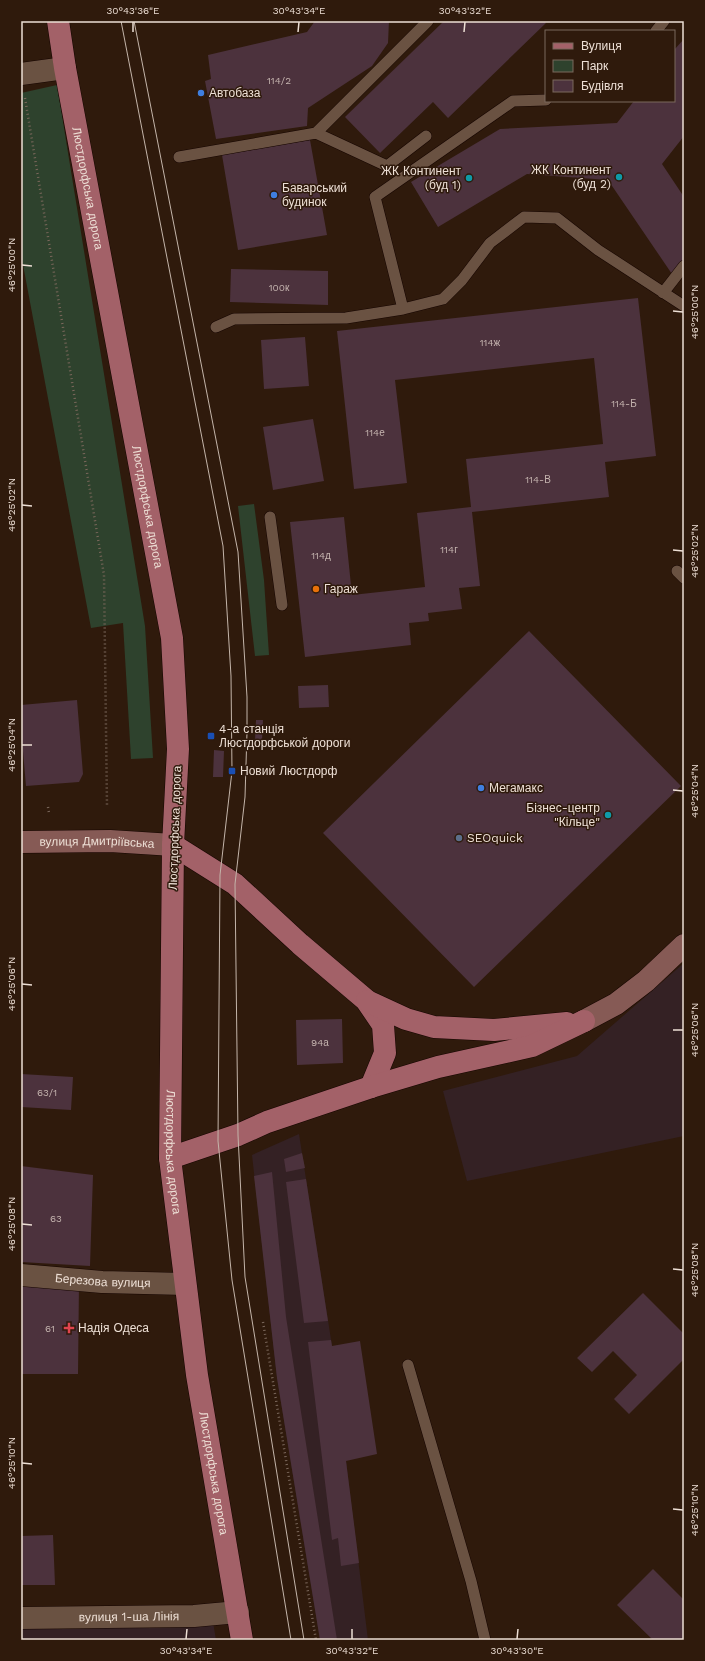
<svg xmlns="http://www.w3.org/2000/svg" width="705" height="1661" viewBox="0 0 705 1661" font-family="'Work Sans',sans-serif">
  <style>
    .industrial { fill: #342124 }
    .green { fill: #2e422d }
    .building { fill: #4c323d }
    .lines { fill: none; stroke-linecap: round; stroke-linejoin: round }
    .service-casing { stroke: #160500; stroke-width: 12 }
    .minor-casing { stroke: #160500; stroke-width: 23 }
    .secondary-casing { stroke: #160500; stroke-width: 23 }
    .primary-casing { stroke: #160500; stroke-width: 23 }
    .path { stroke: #7a675b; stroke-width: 2.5; stroke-dasharray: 1 3; stroke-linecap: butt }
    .service { stroke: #6a5242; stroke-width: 11 }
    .minor { stroke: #6a5242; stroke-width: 22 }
    .secondary { stroke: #865a55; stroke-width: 22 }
    .primary { stroke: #a36168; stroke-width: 22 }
    .tram { stroke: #c4b5aa; stroke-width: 1 }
    .ticks { fill: none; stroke: #eddfd5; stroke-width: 1.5 }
    .shop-dot { fill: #3f7fe0; stroke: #2f1a0c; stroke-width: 1.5 }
    .culture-dot { fill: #0f9aa8; stroke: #2f1a0c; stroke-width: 1.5 }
    .food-dot { fill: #e8710a; stroke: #2f1a0c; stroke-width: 1.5 }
    .transit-dot { fill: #1a4fb4; stroke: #2f1a0c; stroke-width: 1.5 }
    .service-dot { fill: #5c6f8a; stroke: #2f1a0c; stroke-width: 1.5 }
    .health-dot { fill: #e0444e; stroke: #2f1a0c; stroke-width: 1.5 }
    .labels { text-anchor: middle; stroke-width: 3; stroke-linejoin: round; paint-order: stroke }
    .number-label { font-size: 10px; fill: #c5b4af }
    .poi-label { font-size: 12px; fill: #eddfd5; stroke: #2f1a0c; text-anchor: start }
    .street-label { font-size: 12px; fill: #eddfd5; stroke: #2f1a0c }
    .neatline { fill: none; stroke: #eddfd5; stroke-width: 1.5 }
    .ticks-label { font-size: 10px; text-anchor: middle; fill: #eddfd5 }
  </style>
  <rect width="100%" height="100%" fill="#2f1a0c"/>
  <path class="industrial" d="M684 963V1136L467 1181 443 1091 577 1056Z
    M299 1134 332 1346 368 1640H320L277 1378 252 1155Z
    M213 1622 216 1640H21V1624Z"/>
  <path class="green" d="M57 85 145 626 153 758 131 759 123 623 91 628 21 254V93Z
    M254 504 264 580 269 655 255 656 238 506Z"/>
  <path class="building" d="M315 21H389L388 43 372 66 308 108 307 126 216 139 205 81 211 79 208 55 307 32Z
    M444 21H544L546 23 448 118 433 102 380 153 345 117Z
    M684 39V136L662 164 684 197V278L674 277 608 180 527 174 438 227 411 182 500 129 617 123 634 101H674V50Z
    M310 140 327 235 238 250 222 155Z
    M231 269 328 271V305L230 302Z
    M638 298 656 456 605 462 609 497 472 512 480 586 459 588 462 609 428 613 429 621 409 623 411 645 305 657 290 522 344 517 352 595 425 587 417 513 471 507 466 459 603 444 594 358 395 380 407 483 354 489 337 331Z
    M305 337 309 386 264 389 261 340Z
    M313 419 324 481 273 490 263 427Z
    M529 631 681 786 474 987 323 833Z
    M328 685 329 707 299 708 298 686Z
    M77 700 83 774 79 782 26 786 21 728V705Z
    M256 720H263L262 741 255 740Z
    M214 750 224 751 223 777H213Z
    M342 1019 343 1063 297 1065 296 1020Z
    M21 1074 73 1077 71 1110 21 1107Z
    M302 1153 305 1168 286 1172 284 1159Z
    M21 1166 93 1175 90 1266 21 1262Z
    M272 1172 286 1317 337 1640H320L277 1378 254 1176Z
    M306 1179 328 1321 304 1323 286 1182Z
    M21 1281 79 1282 78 1374H21Z
    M643 1293 684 1334V1359L629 1414 614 1399 637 1375 613 1351 592 1372 577 1358Z
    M331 1340 332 1346 360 1341 377 1454 346 1461 359 1563 341 1566 338 1538 332 1540 308 1342Z
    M53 1535 55 1585H21V1536Z
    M653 1569 684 1600V1640H653L617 1605Z"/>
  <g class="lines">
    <defs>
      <path id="service" d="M656 31 664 21
        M316 133 387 166 426 136
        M179 157 316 133 428 21
        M663 293 684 266
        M403 309 443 299 462 280 490 243 524 217 557 218 598 250 684 306
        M216 327 234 319 346 318 403 309 375 197 513 101 546 100
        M270 517 282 605
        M677 571 684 578
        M408 1365 471 1581 485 1640"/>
      <g id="minor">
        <path d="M21 74 65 68"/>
        <path id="s1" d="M21 1275 102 1282 185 1284"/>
        <path id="s2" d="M21 1618 194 1616 238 1612"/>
      </g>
      <g id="secondary">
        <path id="s3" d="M21 842 110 841 173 845"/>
        <path d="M584 1021 616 1004 646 981 684 945"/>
      </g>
      <g id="primary">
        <path id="s4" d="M58 21 65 68 172 638 178 749 173 845 170 1158 197 1375 242 1640"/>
        <path d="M173 845 235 884 300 944 366 1000 383 1025 385 1053 371 1087"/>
        <path d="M367 1001 406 1019 434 1027 494 1030 567 1023"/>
        <path d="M170 1158 238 1135 267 1122 371 1087 438 1067 532 1046 584 1021"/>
      </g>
    </defs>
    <use href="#service" class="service-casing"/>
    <use href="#minor" class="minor-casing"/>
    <use href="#secondary" class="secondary-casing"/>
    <use href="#primary" class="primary-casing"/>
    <path class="path" d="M25 98 104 575 107 806
      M48 807 49 813
      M263 1322 316 1640"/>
    <use href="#service" class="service"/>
    <use href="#minor" class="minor"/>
    <use href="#secondary" class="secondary"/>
    <use href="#primary" class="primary"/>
    <path class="tram" d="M121 21 223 546 231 676 232 771 220 875 218 1141 232 1280 291 1640
      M134 21 238 552 247 697V732L245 797 235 884 238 1135 245 1277 304 1640"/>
  </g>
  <path class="ticks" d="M133 32V22M298 32 299 22M464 32 465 22M22 265 32 266M673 311 683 312M22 505 32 506M673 550 683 551M22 745H32M673 790 683 791M22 984 32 985M673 1030H683M22 1224 32 1225M673 1269 683 1270M22 1463 32 1464M673 1509 683 1510M186 1639 187 1629M352 1639V1629M517 1639 518 1629"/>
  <g class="shop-dot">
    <circle cx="201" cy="93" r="4"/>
    <circle cx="274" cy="195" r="4"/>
    <circle cx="481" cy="788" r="4"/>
  </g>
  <g class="culture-dot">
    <circle cx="619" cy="177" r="4"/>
    <circle cx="469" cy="178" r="4"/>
    <circle cx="608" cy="815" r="4"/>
  </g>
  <circle class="food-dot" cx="316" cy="589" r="4"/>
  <g class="transit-dot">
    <rect x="207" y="732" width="8" height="8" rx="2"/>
    <rect x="228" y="767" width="8" height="8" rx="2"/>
  </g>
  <circle class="service-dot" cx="459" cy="838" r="4"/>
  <path class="health-dot" d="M67 1322h4v4h4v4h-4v4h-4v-4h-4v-4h4z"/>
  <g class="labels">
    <g class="number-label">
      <text x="279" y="84">114/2</text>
      <text x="279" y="291">100к</text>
      <text x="490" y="346">114ж</text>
      <text x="624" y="407">114-Б</text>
      <text x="375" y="436">114е</text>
      <text x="538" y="483">114-В</text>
      <text x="449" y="553">114г</text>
      <text x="321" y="559">114д</text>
      <text x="320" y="1046">94а</text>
      <text x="47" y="1096">63/1</text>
      <text x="56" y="1222">63</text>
      <text x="50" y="1332">61</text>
    </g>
    <g class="poi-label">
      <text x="209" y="97">Автобаза</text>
      <text x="611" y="174" text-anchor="end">ЖК Континент<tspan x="611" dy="14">(буд 2)</tspan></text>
      <text x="461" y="175" text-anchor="end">ЖК Континент<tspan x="461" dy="14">(буд 1)</tspan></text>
      <text x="282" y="192">Баварський<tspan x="282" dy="14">будинок</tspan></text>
      <text x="324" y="593">Гараж</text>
      <text x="219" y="733">4-а станція<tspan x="219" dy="14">Люстдорфськой дороги</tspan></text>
      <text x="240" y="775">Новий Люстдорф</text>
      <text x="489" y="792">Мегамакс</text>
      <text x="600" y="812" text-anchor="end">Бізнес-центр<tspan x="600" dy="14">"Кільце"</tspan></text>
      <text x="467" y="842">SEOquick</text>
      <text x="78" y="1332">Надія Одеса</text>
    </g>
    <g class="street-label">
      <text dy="4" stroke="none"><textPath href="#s4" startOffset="170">Люстдорфська дорога</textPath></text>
      <text dy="4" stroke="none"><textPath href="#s4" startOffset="494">Люстдорфська дорога</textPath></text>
      <text transform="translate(175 828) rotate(-88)" y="4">Люстдорфська дорога</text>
      <text dy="4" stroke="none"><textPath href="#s3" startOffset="76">вулиця Дмитріївська</textPath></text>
      <text dy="4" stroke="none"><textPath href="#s4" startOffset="1142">Люстдорфська дорога</textPath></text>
      <text dy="4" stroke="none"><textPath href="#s1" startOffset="82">Березова вулиця</textPath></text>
      <text dy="4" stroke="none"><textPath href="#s4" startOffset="1466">Люстдорфська дорога</textPath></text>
      <text dy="4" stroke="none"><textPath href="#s2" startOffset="108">вулиця 1-ша Лінія</textPath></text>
    </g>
  </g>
  <rect width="705" height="1661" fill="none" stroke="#2f1a0c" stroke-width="44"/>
  <rect x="545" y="30" width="130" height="72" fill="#2f1a0c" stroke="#7b695c"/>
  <rect x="553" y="43" width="20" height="6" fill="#a36168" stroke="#7b695c"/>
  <text x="581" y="50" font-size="12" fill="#eddfd5">Вулиця</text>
  <rect x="553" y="60" width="20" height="12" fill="#2e422d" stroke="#7b695c"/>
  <text x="581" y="70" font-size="12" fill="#eddfd5">Парк</text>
  <rect x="553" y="80" width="20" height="12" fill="#4c323d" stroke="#7b695c"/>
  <text x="581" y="90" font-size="12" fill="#eddfd5">Будівля</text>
  <rect x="22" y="22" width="661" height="1617" class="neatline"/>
  <g class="ticks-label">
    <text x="133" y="14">30°43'36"E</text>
    <text x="299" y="14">30°43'34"E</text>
    <text x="465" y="14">30°43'32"E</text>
    <text transform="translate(11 265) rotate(-90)" y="4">46°25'00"N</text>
    <text transform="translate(694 312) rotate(-90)" y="4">46°25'00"N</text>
    <text transform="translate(11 505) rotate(-90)" y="4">46°25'02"N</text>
    <text transform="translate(694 551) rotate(-90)" y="4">46°25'02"N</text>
    <text transform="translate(11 745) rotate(-90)" y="4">46°25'04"N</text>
    <text transform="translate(694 791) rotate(-90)" y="4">46°25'04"N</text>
    <text transform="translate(11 984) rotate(-90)" y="4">46°25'06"N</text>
    <text transform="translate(694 1030) rotate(-90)" y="4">46°25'06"N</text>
    <text transform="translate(11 1224) rotate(-90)" y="4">46°25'08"N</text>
    <text transform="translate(694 1270) rotate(-90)" y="4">46°25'08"N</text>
    <text transform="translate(11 1463) rotate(-90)" y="4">46°25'10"N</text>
    <text transform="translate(694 1510) rotate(-90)" y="4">46°25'10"N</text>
    <text x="186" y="1654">30°43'34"E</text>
    <text x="352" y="1654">30°43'32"E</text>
    <text x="517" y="1654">30°43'30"E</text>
  </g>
</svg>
